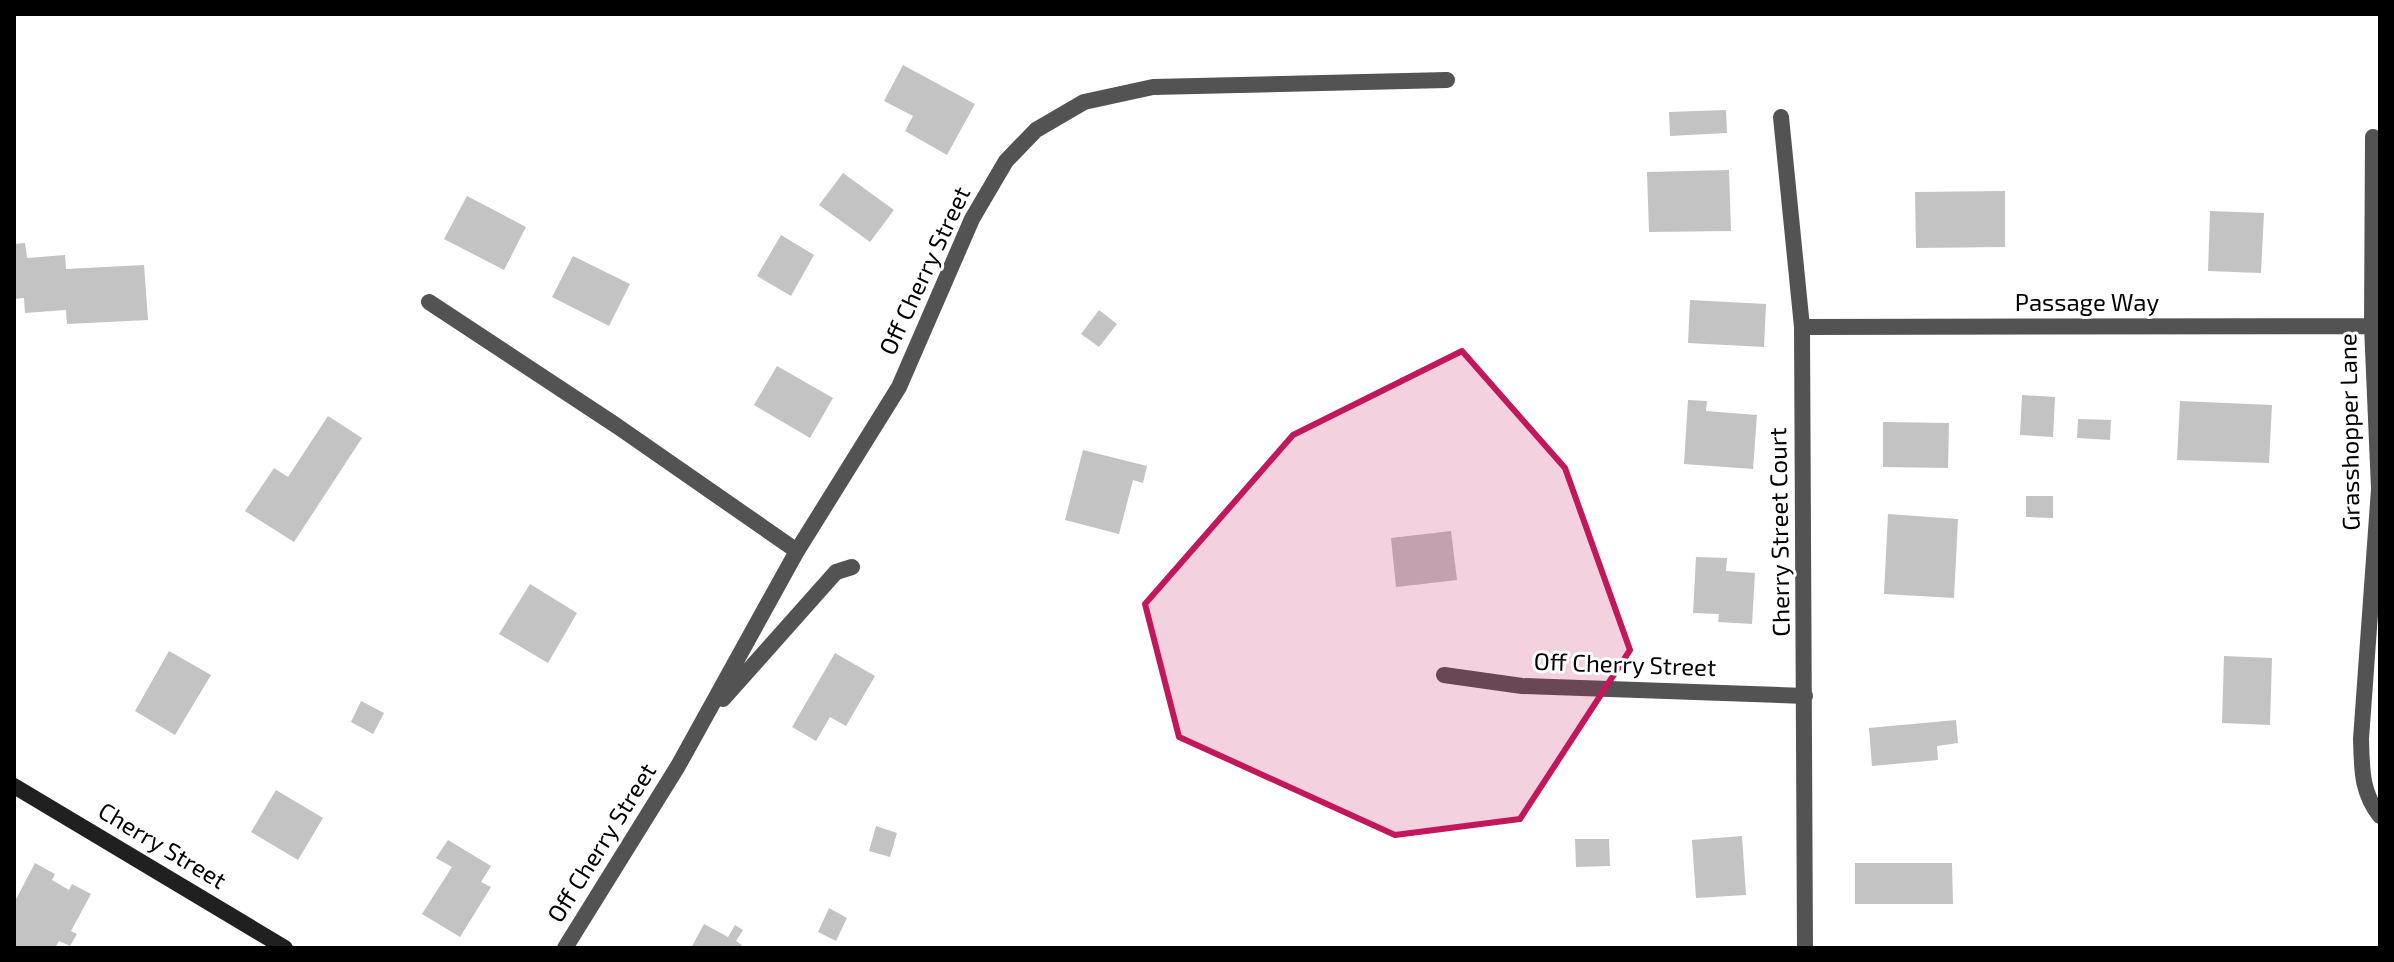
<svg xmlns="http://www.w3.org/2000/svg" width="2394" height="962" viewBox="0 0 2394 962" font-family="'Exo 2',sans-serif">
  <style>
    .building { fill: #c3c3c3 }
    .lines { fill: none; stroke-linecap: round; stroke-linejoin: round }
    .minor { stroke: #535353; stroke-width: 16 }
    .secondary { stroke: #202020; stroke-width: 16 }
    .marked { fill: #c2185b; fill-opacity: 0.2; stroke: #c2185b; stroke-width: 6; stroke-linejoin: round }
    .labels { text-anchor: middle; stroke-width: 6; stroke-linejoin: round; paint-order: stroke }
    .street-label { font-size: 24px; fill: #000; stroke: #fff }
  </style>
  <rect width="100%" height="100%" fill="#fff"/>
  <path class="building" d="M903 65 975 104 947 155 905 131 913 116 884 101Z
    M1726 110 1727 133 1670 136 1669 112Z
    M1729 170 1731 231 1649 232 1647 172Z
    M843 173 894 210 870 242 819 205Z
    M2005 191V247L1916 248 1915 192Z
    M467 196 526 227 504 270 444 239Z
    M2210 211 2264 213 2261 273 2208 271Z
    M781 235 814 255 791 296 757 276Z
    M25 243 27 258 65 255 66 269 144 265 148 320 67 324 66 310 25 313 24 298 14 299V244Z
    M573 256 630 284 609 326 552 297Z
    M1690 300 1766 304 1764 347 1688 343Z
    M1099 310 1117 324 1099 347 1081 334Z
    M777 366 833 398 810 438 754 405Z
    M2022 395 2055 397 2053 437 2020 435Z
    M1688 400 1707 401 1706 411 1757 415 1753 469 1684 464Z
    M2180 401 2272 405 2269 463 2177 460Z
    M328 416 362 438 294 542 245 511 274 468 288 477Z
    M2078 419 2111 420 2110 440 2077 438Z
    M1883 422 1949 423 1948 468 1883 467Z
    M1083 450 1147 466 1143 483 1133 480 1119 534 1065 520Z
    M2026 496H2053V518L2026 517Z
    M1888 514 1958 519 1954 598 1884 594Z
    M1451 531 1457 580 1396 587 1391 538Z
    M1696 557 1727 558 1726 571 1755 573 1752 624 1718 622 1719 614 1693 613Z
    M530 584 577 613 548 663 499 634Z
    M169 651 211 675 175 735 135 711Z
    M835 653 875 676 846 726 830 717 816 741 792 727Z
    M2224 656 2272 658 2270 725 2222 723Z
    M361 701 384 713 373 734 351 722Z
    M1956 720 1958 743 1937 746 1938 760 1872 766 1869 728Z
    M276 790 323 818 298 860 251 832Z
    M876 826 897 833 890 857 869 851Z
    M1742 836 1746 895 1696 898 1692 840Z
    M1575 839H1609L1610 866 1576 867Z
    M448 840 491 866 481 882 491 887 460 937 422 914 452 867 436 858Z
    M35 863 55 874 52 880 69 890 72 884 91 894 71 931 77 934 70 946 59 941 55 948H14V903Z
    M1855 863H1952L1953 904H1855Z
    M829 908 847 918 836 941 818 932Z
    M704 924 728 937 735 925 743 930 736 941 742 945 740 948H691Z"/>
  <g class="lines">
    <path class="minor" d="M1781 117 1802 327 1805 948
      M2373 137 2372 326 2379 489 2361 739C2362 769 2361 792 2380 816
      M429 302 617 426 797 551
      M1802 327 2372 326
      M1444 675 1522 686 1805 696
      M723 699 836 572 852 567
      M565 948 678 766 797 551 899 387 972 219 1006 161 1036 130 1084 102 1153 87 1447 80"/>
    <path class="secondary" d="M14 786 285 948"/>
  </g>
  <path class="marked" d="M1462 351 1565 468 1630 650 1520 819 1395 835 1179 737 1145 604 1293 435Z"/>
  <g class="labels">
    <g class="street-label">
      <text transform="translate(925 271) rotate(-65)" y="8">Off Cherry Street</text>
      <text x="2087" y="311">Passage Way</text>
      <text transform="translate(2350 432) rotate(-91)" y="8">Grasshopper Lane</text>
      <text transform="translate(1780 532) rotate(-91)" y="8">Cherry Street Court</text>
      <text transform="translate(1625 665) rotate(2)" y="8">Off Cherry Street</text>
      <text transform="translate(602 843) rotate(-58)" y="8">Off Cherry Street</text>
      <text transform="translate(162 846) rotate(31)" y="8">Cherry Street</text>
    </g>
  </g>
  <rect width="2394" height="962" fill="none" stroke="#000000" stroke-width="32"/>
</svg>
